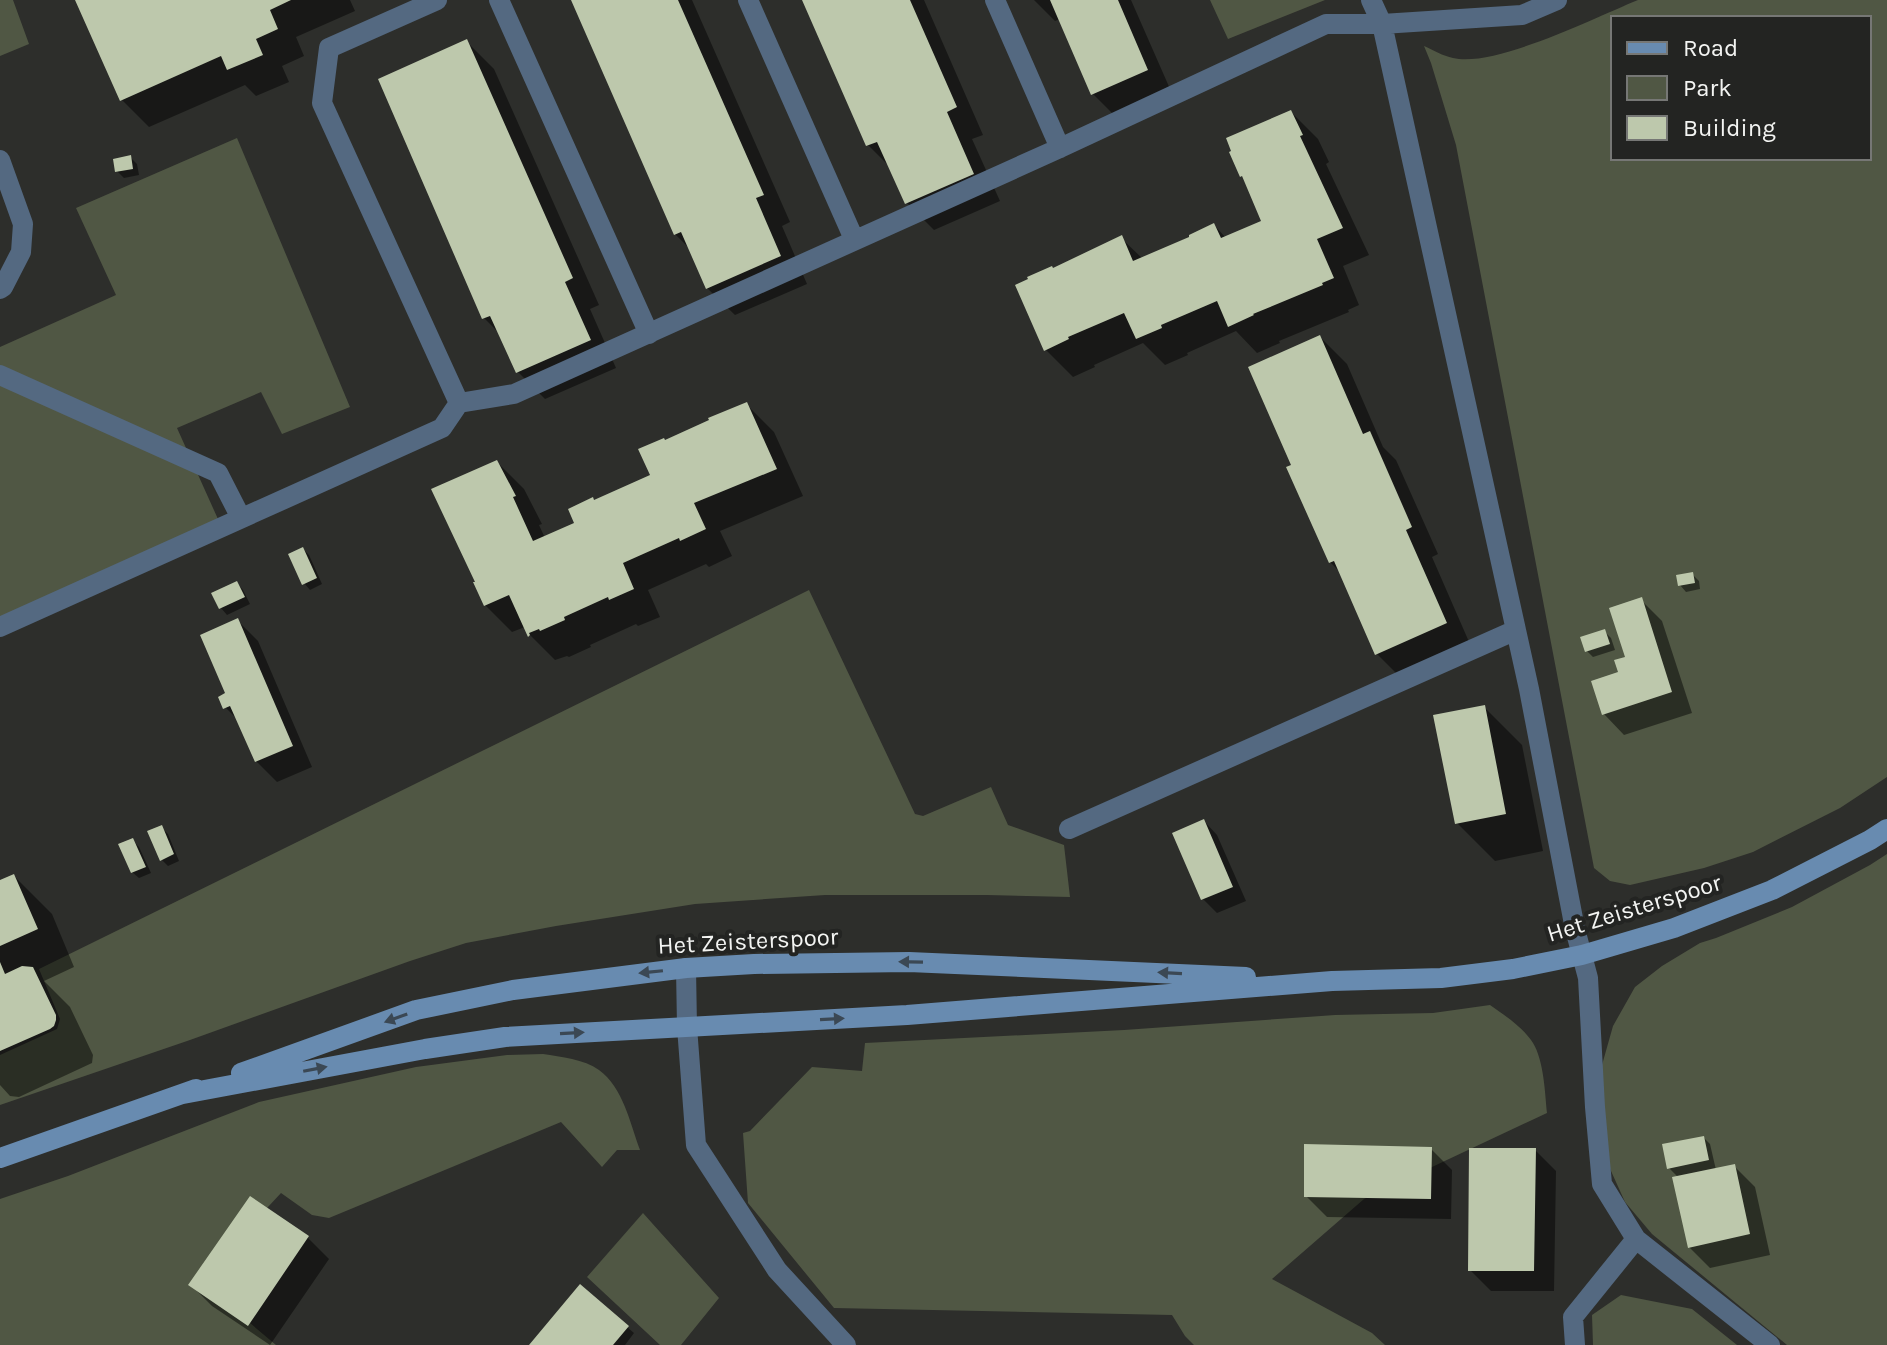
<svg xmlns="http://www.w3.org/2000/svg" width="1887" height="1345" viewBox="0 0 1887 1345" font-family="Karla,sans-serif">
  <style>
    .green { fill: #505744; fill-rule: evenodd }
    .shadow { fill: #0007 }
    .building { fill: #bdc8ac }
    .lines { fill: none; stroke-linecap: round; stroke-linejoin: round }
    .lane { stroke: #546981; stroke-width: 20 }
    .secondary { stroke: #688bb0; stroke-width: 20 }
    .oneway { fill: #3b4854 }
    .labels { text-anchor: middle; stroke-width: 8; stroke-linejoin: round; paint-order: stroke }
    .street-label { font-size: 24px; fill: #f3f4f2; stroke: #232422 }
  </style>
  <rect width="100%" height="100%" fill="#2d2e2b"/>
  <path class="green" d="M0 0H13L29 44 0 56Z
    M1210 0H1325L1228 39Z
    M1638 0H1887V777L1840 808 1753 852 1704 868 1630 885 1610 881 1594 868 1456 145 1431 63 1424 46C1433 50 1443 56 1453 58 1495 68 1596 17 1638 0ZM1613 18H1869V158H1613Z
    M237 138 350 407 282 434 261 392 177 428 222 528 0 624V347L116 295 76 208Z
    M809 590 915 814 923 816 991 787 1008 825 1064 845 1070 897 987 895H825L695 904 556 926 466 943 410 961 190 1040 0 1105V1055L57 1029 60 1019 39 969Z
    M1887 854V1345H1787L1652 1234 1625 1202 1602 1151V1065L1613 1026 1635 987 1662 966 1700 943 1716 938 1792 907 1870 865Z
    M1490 1005C1504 1015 1523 1027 1533 1043 1544 1061 1545 1093 1547 1113L1364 1199 1272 1279 1372 1333 1385 1345H1194L1185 1336 1172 1315 834 1308 748 1203 743 1133 750 1131 812 1067 862 1071 865 1043 1124 1030 1335 1015 1433 1013Z
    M543 1054C561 1057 584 1059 599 1070 623 1087 630 1123 640 1150H617L602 1167 561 1122 329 1218 312 1215 281 1193 204 1276 205 1285 276 1345H0V1199L68 1176 259 1102 416 1067 507 1055Z
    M643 1213 719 1298 681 1345H660L587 1277Z
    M1621 1295 1692 1309 1737 1345H1593L1592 1315Z"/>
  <path class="shadow" d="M77 0H350L355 11 296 37 304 56 282 66 289 82 256 96 245 85 149 127 122 100Z
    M573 0H692L790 222 782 226 807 284 735 315 707 288 690 249 675 234Z
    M804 0H924L983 135 972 139 1000 201 934 230 907 203 892 169 868 145Z
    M1034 0H1131L1174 98 1120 121 1093 94 1060 19 1055 21Z
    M467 42 494 69 599 305 590 309 616 368 545 399 518 372 501 335 484 318Z
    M1291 112 1318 139 1329 162 1326 164 1369 255 1343 266 1359 305 1348 310 1349 312 1279 341 1280 343 1257 353 1236 331 1187 353 1188 355 1165 365 1143 343 1094 365 1095 367 1073 377 1045 349 1053 270 1121 238 1143 259 1214 225 1226 238 1264 222 1231 153Z
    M130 157 137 164 139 175 124 178 117 171Z
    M1320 337 1347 364 1383 447 1396 460 1438 554 1432 557 1473 651 1404 681 1377 654 1341 573 1330 562 1294 466Z
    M747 405 774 432 803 496 720 531 732 556 709 567 706 564 648 590 660 617 638 626 636 624 590 645 591 647 569 657 567 656 555 660 528 633 525 627 512 632 485 605 497 462 524 489 542 524 539 525 545 538 576 524 595 502 653 476 665 442Z
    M303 549 309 555 322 584 310 590 304 583Z
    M1692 574 1699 581 1700 589 1686 592 1680 585Z
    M237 583 243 590 250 604 227 615 221 608 214 594Z
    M1641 600 1662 621 1692 713 1624 735 1604 714 1621 674Z
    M237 620 258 641 312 767 277 782 256 761 240 722 225 707Z
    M1604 631 1611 638 1615 650 1593 657 1587 651Z
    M1484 707 1522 745 1543 851 1495 861 1457 823Z
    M1204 821 1217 835 1246 901 1217 913 1203 899 1175 834Z
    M161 827 168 834 179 861 168 866 162 860Z
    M132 840 139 847 151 873 139 878 132 872Z
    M14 876 52 914 74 967 44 981 70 1007 93 1055 92 1063 19 1097 10 1096 0 1085V882Z
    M1704 1138 1710 1144 1716 1170 1734 1166 1755 1187 1770 1255 1710 1268 1689 1247 1679 1178 1669 1168Z
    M1431 1149 1452 1170 1451 1219 1327 1217 1306 1196Z
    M1535 1150 1556 1171 1554 1291H1491L1470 1270Z
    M250 1199 308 1238 329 1259 270 1345 212 1306 191 1285Z
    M580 1287 634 1333 625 1345H532Z"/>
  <path class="building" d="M75 0H291L270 10 278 29 256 39 263 55 227 70 221 56 120 101Z
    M571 0H678L764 195 756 198 781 256 706 289 681 232 674 235Z
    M802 0H910L957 107 947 112 974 174 905 204 877 142 866 146Z
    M1050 0H1118L1148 70 1091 95Z
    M467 39 573 278 565 282 591 340 516 373 490 316 482 319 378 79Z
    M1291 110 1303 135 1300 136 1343 228 1317 239 1334 278 1322 283 1323 285 1253 314 1254 315 1228 327 1217 301 1161 325 1162 328 1136 339 1124 313 1068 337 1069 339 1044 351 1015 285 1028 279 1027 277 1052 266 1053 268 1122 235 1133 261 1189 237V235L1214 223 1221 238 1261 221 1242 176 1240 177 1229 152 1231 151 1226 138Z
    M131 155 133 169 115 172 113 159Z
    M1320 335 1363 434 1370 431 1412 527 1406 530 1447 623 1375 655 1334 561 1329 563 1286 467 1291 465 1248 367Z
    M747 402 777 469 694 503 706 529 680 541 679 538 623 563 634 589 609 600 608 597 564 617 565 620 540 631 539 629 529 633 530 635 528 637 509 595 484 606 473 582H475L431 489 497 460 516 496 513 497 533 541 574 523 568 509 593 497 594 500 650 475 638 449 664 438 665 440 709 420 708 418Z
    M303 547 317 578 302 585 288 554Z
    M1693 572 1695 583 1678 586 1676 575Z
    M237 581 245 597 219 609 211 593Z
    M1642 597 1672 692 1602 715 1591 681 1618 672 1614 660 1625 657 1609 608Z
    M238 618 293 746 255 762 230 706 223 709 218 697 225 693 200 635Z
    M1605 629 1610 644 1585 652 1580 637Z
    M1485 705 1506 814 1455 824 1433 715Z
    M1204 819 1233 887 1201 900 1172 833Z
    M162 825 174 854 160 861 147 831Z
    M133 838 146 867 131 873 118 844Z
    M14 874 38 929 0 946V880Z
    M0 962 5 974 22 966 33 967 56 1015V1020L54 1026 50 1029 0 1051Z
    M1704 1136 1709 1160 1667 1169 1662 1144Z
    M1304 1144 1432 1147 1431 1199 1304 1197Z
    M1469 1148H1536L1534 1271H1468Z
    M1735 1164 1750 1234 1688 1248 1672 1177Z
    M250 1196 309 1236 248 1326 188 1285Z
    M580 1284 629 1326 613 1345H529Z"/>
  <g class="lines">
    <path class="lane" d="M437 0 329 48 322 103 459 403 514 394 1060 148 1326 24H1382L1522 15 1557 0
      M499 0 649 334
      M748 0 854 239
      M995 0 1060 148
      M1371 0 1382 24 1529 689 1575 929 1588 978 1595 1107 1602 1184 1636 1239 1770 1345
      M0 160 23 224 21 252 3 287 0 289
      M0 375 218 473 241 518
      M0 627 442 428 459 403
      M1069 829 1516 630
      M686 968 687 1027 696 1145 777 1270 846 1345
      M1575 1345 1573 1317 1636 1239"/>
    <path class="secondary" d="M241 1073 416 1010 513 990 686 968 754 964 909 962 1246 977
      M183 1094 425 1049 505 1037 907 1015 1332 981 1441 978 1513 969 1582 955 1674 928 1772 890 1870 840 1887 829
      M0 1158 196 1089"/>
  </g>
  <defs><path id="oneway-solid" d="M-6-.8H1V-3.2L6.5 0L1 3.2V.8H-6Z" transform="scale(2)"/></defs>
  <g class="oneway">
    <use href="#oneway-solid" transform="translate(911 962) rotate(-179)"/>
    <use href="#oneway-solid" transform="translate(651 972) rotate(174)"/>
    <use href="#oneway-solid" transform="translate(1170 973) rotate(-177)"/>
    <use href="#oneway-solid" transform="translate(396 1018) rotate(160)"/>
    <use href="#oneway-solid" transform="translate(832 1019) rotate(-3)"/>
    <use href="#oneway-solid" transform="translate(572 1033) rotate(-3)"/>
    <use href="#oneway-solid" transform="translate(315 1069) rotate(-11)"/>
  </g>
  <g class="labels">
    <g class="street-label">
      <text transform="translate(1634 908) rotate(-17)" y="8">Het Zeisterspoor</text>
      <text transform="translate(748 941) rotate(-3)" y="8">Het Zeisterspoor</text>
    </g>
  </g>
  <rect x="1611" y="16" width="260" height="144" fill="#232422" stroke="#767775" stroke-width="2"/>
  <rect x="1627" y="42" width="40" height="12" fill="#688bb0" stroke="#767775" stroke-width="2"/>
  <text x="1683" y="56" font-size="24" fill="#f3f4f2">Road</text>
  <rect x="1627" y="76" width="40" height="24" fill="#505744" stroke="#767775" stroke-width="2"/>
  <text x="1683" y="96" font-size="24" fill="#f3f4f2">Park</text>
  <rect x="1627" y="116" width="40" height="24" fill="#bdc8ac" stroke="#767775" stroke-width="2"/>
  <text x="1683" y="136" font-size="24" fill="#f3f4f2">Building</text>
</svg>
